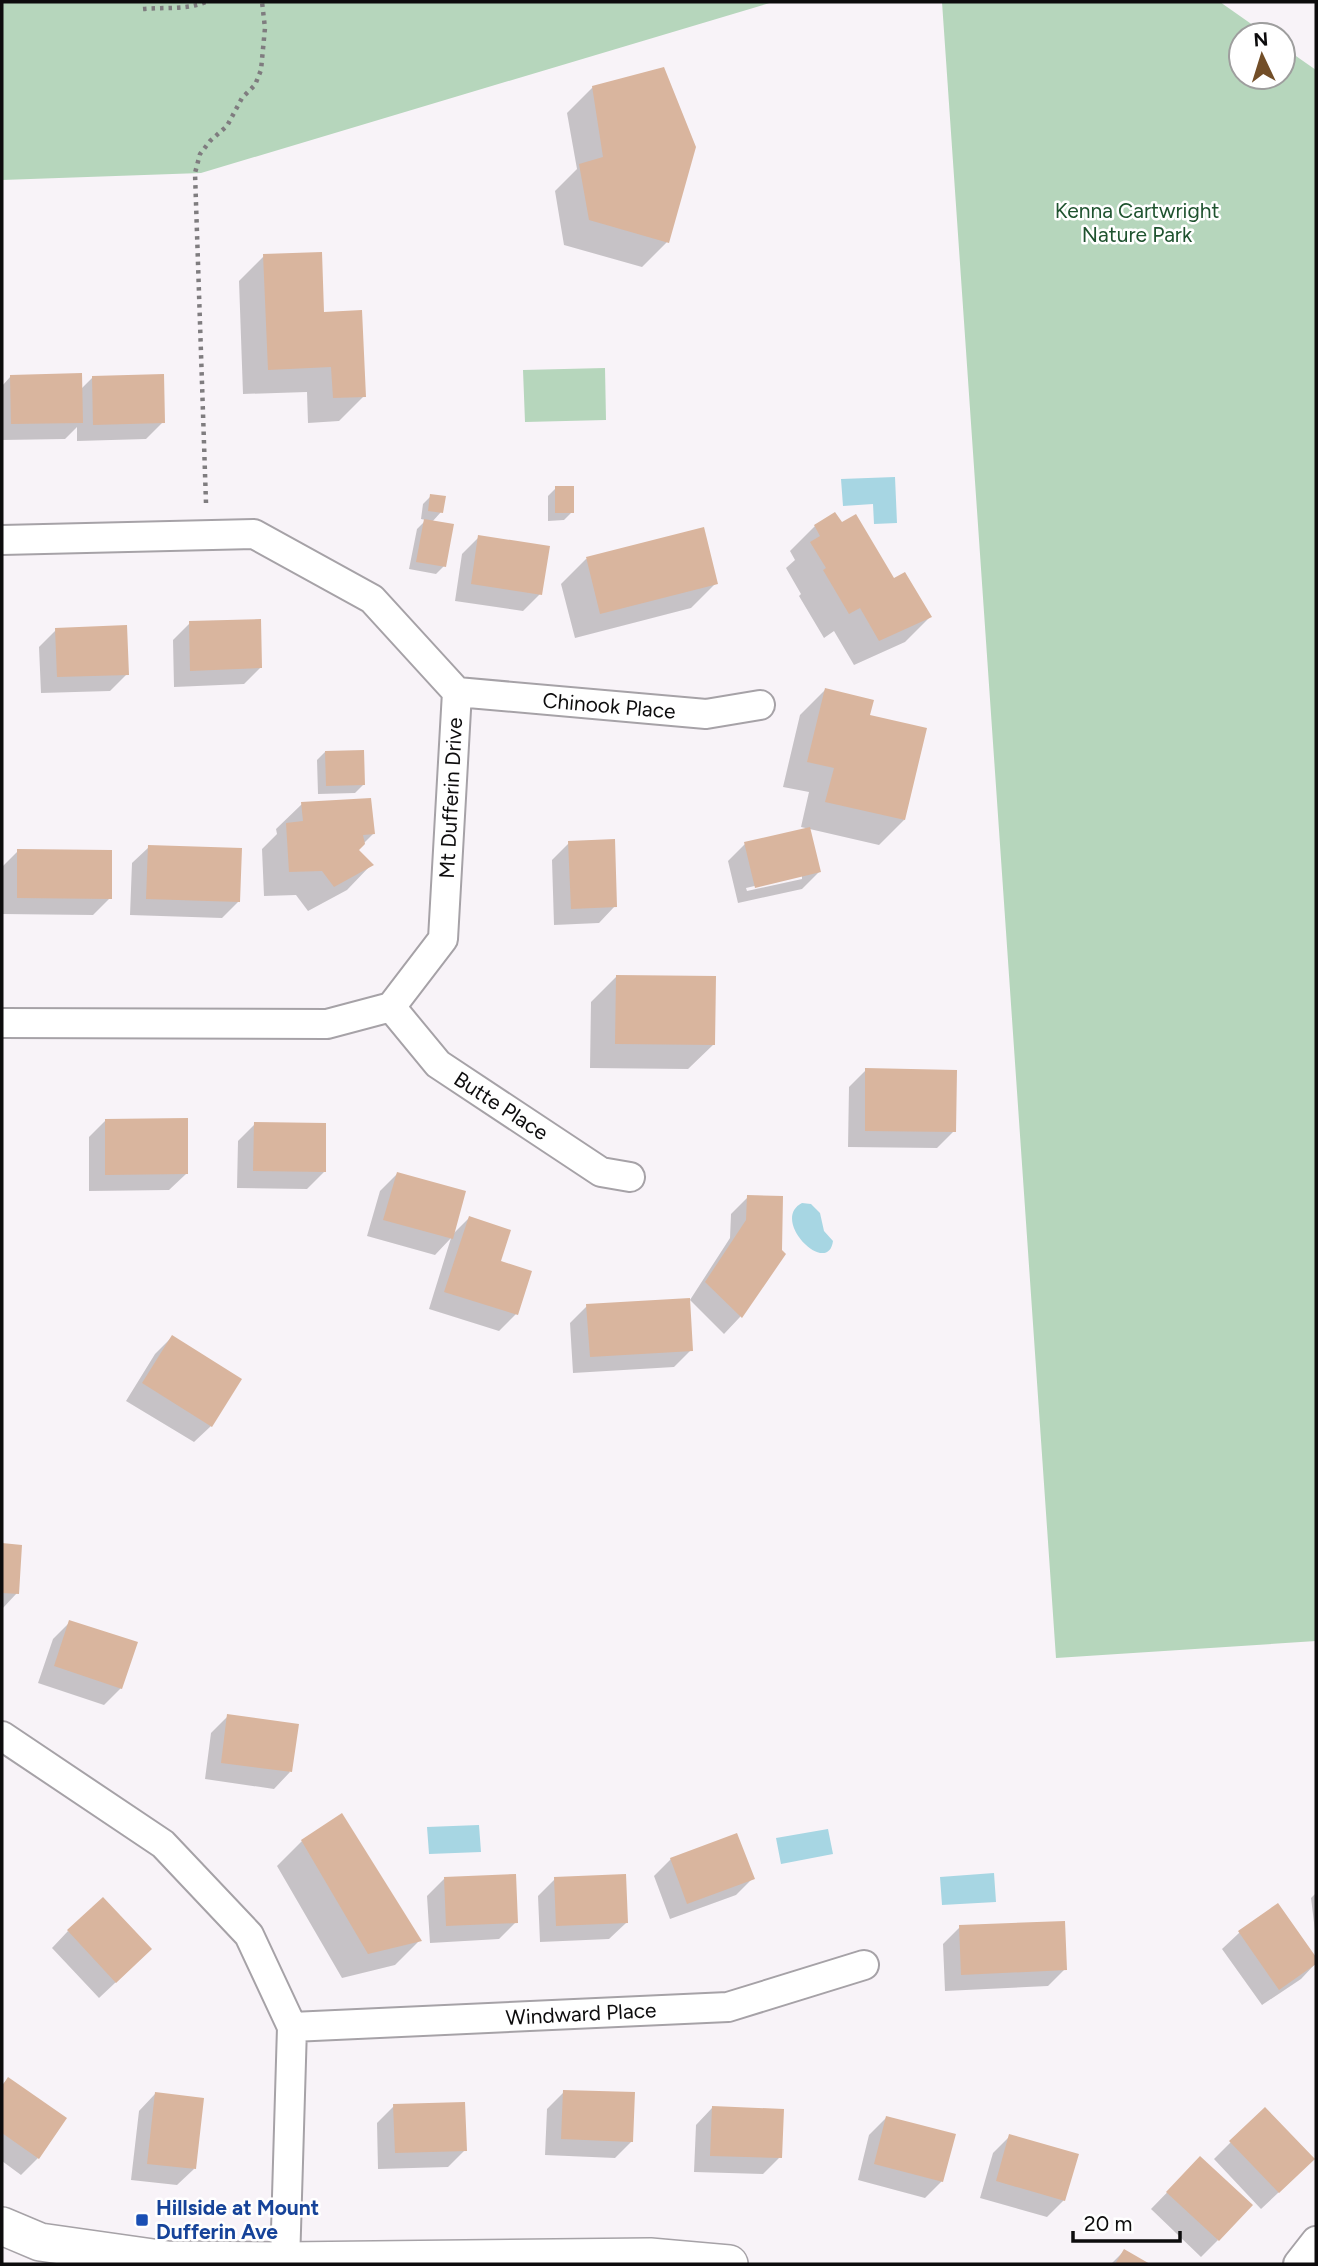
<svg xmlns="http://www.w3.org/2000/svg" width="1318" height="2266" viewBox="0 0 1318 2266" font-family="Figtree,sans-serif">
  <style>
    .green { fill: #b6d6bc }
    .water { fill: #a7d6e3 }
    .shadow { fill: #0003; fill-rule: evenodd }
    .building { fill: #d9b59e }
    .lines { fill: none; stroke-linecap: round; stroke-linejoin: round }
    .minor-casing { stroke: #a6a2a7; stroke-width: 32 }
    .tertiary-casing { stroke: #a6a2a7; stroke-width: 40 }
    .path { stroke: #7f7c7f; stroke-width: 4.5; stroke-dasharray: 3.5 5; stroke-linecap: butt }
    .minor { stroke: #fff; stroke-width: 28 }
    .tertiary { stroke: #fff; stroke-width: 37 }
    .transit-dot { fill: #1a4fb4; stroke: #fff; stroke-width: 2.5 }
    .labels { text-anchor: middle; stroke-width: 5; stroke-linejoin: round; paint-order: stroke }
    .park-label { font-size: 21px; fill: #1f532f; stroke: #fff }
    .street-label { font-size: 21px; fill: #0d0c0d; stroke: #fff }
    .transit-label { font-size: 21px; font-weight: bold; fill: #164399; stroke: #fff; text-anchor: start }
  </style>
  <rect width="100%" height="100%" fill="#f8f3f8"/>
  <path class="green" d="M2 2H773L201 173 2 180Z
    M942 2H1220L1267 35H1241V77H1283V47L1316 70V1641L1056 1658Z
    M605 368 606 420 525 422 523 370Z"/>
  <path class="water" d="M895 477 897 523 874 524 873 504 843 506 841 479Z
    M802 1203 811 1204 820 1213 824 1231 833 1241C828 1278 769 1220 802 1203Z
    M479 1825 481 1852 429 1854 427 1827Z
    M828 1829 833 1854 781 1864 776 1838Z
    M994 1873 996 1902 942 1905 940 1877Z"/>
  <path class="shadow" d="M593 87 667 242 642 267 564 245 555 191 577 169 567 113Z
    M264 256 323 313 364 396 339 421 308 423 307 392 243 394 239 281Z
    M11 376 81 389 93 377 163 422 146 439 77 441V427L65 439 2 440V386Z
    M556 488 572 512 564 520 548 521V496Z
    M431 496 441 512 432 522 444 566 436 574 409 569 417 529 426 520 421 519 423 504Z
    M841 525 930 617 905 642 854 665 834 631 824 638 799 596 801 594 786 568 795 560 790 551 815 526Z
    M479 537 540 594 523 611 455 601 462 554Z
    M586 559 716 583 691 608 575 638 561 584Z
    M190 623 261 667 244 684 174 687 173 640Z
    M56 630 127 674 110 691 41 693 39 647Z
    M825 690 868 716 904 820 879 845 801 827 809 792 783 787 800 715Z
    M325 752 363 785 355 793 318 794 317 760Z
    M302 804 374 833 357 850 371 865 347 890 308 911 296 895 264 896 262 849 277 834 276 829Z
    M569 843 615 906 599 923 554 925 552 860Z
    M745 844 819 872 802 889 738 903 728 861ZM802 875V879L747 891 746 888Z
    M149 847 239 901 222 918 130 915 132 863Z
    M18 851 110 898 93 915 2 914V867Z
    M616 977 714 1044 688 1069 590 1068 591 1002Z
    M866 1070 954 1131 937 1148 848 1147 849 1087Z
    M106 1120 186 1174 169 1190 89 1191V1137Z
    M255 1124 324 1172 307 1189 237 1188 238 1141Z
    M397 1174 452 1235 469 1218 499 1262 516 1314 499 1331 429 1309 451 1238 435 1255 367 1236 380 1191Z
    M748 1197 784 1254 740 1317 724 1334 690 1300 730 1238 731 1214Z
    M587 1306 691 1350 674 1367 573 1373 570 1323Z
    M172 1337 211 1426 194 1442 126 1401 155 1354Z
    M2 1545 21 1547 17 1593 2 1609Z
    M70 1622 121 1688 104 1705 38 1683 53 1639Z
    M228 1716 290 1772 274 1789 205 1779 211 1733Z
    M302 1841 420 1940 395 1965 342 1978 277 1866Z
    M671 1859 753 1878 736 1895 670 1919 654 1876Z
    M444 1879 516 1922 499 1939 430 1943 427 1896Z
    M555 1879 626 1923 609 1939 540 1942 538 1896Z
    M1316 1893V1939L1311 1898Z
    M1278 1905 1316 1963 1301 1979 1262 2005 1222 1949 1239 1933Z
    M960 1927 1065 1969 1048 1986 945 1991 943 1944Z
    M68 1931 133 1966 99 1998 52 1948Z
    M8 2079 38 2158 21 2175 2 2161V2085Z
    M564 2092 632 2141 615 2158 545 2155 547 2109Z
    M155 2094 194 2169 177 2185 131 2180 139 2111Z
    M394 2106 465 2150 448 2167 378 2169 377 2123Z
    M712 2108 780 2157 763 2174 694 2172 696 2125Z
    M886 2118 942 2181 925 2198 858 2180 869 2135Z
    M1010 2136 1064 2200 1047 2217 980 2198 993 2153Z
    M1231 2142 1296 2176 1261 2209 1214 2159Z
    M1184 2175 1218 2240 1201 2257 1151 2209Z
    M1124 2251 1147 2264H1111Z"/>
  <path class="building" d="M664 67 696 147 669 243 589 220 579 164 603 157 592 86Z
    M322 252 324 312 362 310 366 397 333 398 331 367 268 370 263 254Z
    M82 373 83 423 11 424 10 375Z
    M164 374 165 423 93 425 92 376Z
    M555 486H574V513H555Z
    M430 494 446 496 443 513 428 511Z
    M835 512 842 522 856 514 894 578 905 572 932 617 879 641 860 608 849 614 823 570 826 568 810 542 820 536 814 525Z
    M424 519 454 524 446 567 416 562Z
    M704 527 718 584 600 614 586 557Z
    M478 535 550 546 542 595 471 584Z
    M261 619 262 668 190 671 189 621Z
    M127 625 129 675 57 677 55 628Z
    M825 688 874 700 870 715 927 728 905 820 825 802 834 768 807 762Z
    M364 750 365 785 326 786 325 751Z
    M371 798 375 834 363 835 365 844 359 850 374 865 334 887 322 871 289 872 286 823 303 821 301 802Z
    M810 827 821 872 755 888 744 842Z
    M615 839 617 907 571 909 568 841Z
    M148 845 242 848 240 902 146 899Z
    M17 849 112 850V899L17 898Z
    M616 975 716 976 715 1045 615 1044Z
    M865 1068 957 1070 956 1132 865 1131Z
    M188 1118V1174L105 1175V1119Z
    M254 1122 326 1123V1172L253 1171Z
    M397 1172 466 1191 453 1239 383 1220Z
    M747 1195 783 1196 782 1250 786 1254 742 1318 705 1282 746 1220Z
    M469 1216 511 1230 501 1261 532 1271 518 1315 444 1292Z
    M690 1298 693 1351 590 1357 586 1304Z
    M172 1335 242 1379 212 1427 142 1383Z
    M2 1543 22 1545 19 1594 2 1593Z
    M69 1620 138 1642 122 1689 54 1666Z
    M227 1714 299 1724 292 1772 221 1763Z
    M342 1813 422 1941 368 1954 301 1840Z
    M737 1833 755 1879 687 1904 670 1858Z
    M516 1874 518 1923 446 1926 444 1877Z
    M626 1874 628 1923 556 1926 554 1877Z
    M103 1897 152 1949 116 1983 67 1930Z
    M1278 1903 1316 1957V1964L1279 1990 1238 1931Z
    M1065 1921 1067 1970 961 1975 959 1925Z
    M8 2077 67 2118 39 2159 2 2133V2086Z
    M563 2090 635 2092 633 2142 561 2139Z
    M155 2092 204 2098 196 2169 147 2164Z
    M465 2102 467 2151 395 2153 393 2104Z
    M712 2106 784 2109 782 2158 710 2156Z
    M1265 2107 1315 2159 1279 2193 1229 2141Z
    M886 2116 956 2134 943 2182 874 2164Z
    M1009 2134 1079 2154 1065 2201 996 2181Z
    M1200 2156 1253 2205 1219 2241 1166 2192Z
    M1124 2249 1150 2264H1115Z"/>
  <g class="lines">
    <defs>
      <path id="minor" d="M2 540 254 534 372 599 457 692 443 939 391 1007 327 1024 2 1023
        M457 692 706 714 760 705
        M391 1007 438 1064 601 1172 630 1177
        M2 1736 163 1844 249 1935 292 2027 285 2264
        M292 2027 728 2007 864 1965
        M1298 2264 1316 2241"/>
      <path id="tertiary" d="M2 2226 40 2242 167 2260 285 2261 650 2257 729 2264"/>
    </defs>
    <use href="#minor" class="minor-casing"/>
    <use href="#tertiary" class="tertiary-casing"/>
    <path class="path" d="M143 9C165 7 186 10 206 2
      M206 503 195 173 200 154 210 141 227 126 242 98 255 85 261 70 265 28 262 2"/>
    <use href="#minor" class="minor"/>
    <use href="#tertiary" class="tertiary"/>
  </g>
  <rect class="transit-dot" x="135" y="2213" width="14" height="14" rx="3.5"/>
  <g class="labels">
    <g class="park-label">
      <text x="1137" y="218">Kenna Cartwright<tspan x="1137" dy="24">Nature Park</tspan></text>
    </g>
    <g class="street-label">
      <text transform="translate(609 706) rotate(5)" y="7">Chinook Place</text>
      <text transform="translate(451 798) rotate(-87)" y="7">Mt Dufferin Drive</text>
      <text transform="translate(501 1106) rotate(33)" y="7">Butte Place</text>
      <text transform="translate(581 2014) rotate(-3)" y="7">Windward Place</text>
    </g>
    <g class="transit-label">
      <text x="156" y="2215">Hillside at Mount<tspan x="156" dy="24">Dufferin Ave</tspan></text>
    </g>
  </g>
  <rect width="1318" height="2266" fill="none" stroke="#0d0c0d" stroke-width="7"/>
  <g transform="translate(1262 56) rotate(356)"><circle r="33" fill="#ffffff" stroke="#9e9e9e" stroke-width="2"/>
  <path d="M0-5L12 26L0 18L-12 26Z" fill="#724e28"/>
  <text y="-10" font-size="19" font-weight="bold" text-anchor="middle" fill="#0d0c0d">N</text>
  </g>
  <path d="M1073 2231v10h107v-10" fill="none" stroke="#0d0c0d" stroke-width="3.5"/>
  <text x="1084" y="2231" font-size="21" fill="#0d0c0d" stroke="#ffffff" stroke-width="5" paint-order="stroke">20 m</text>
</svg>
